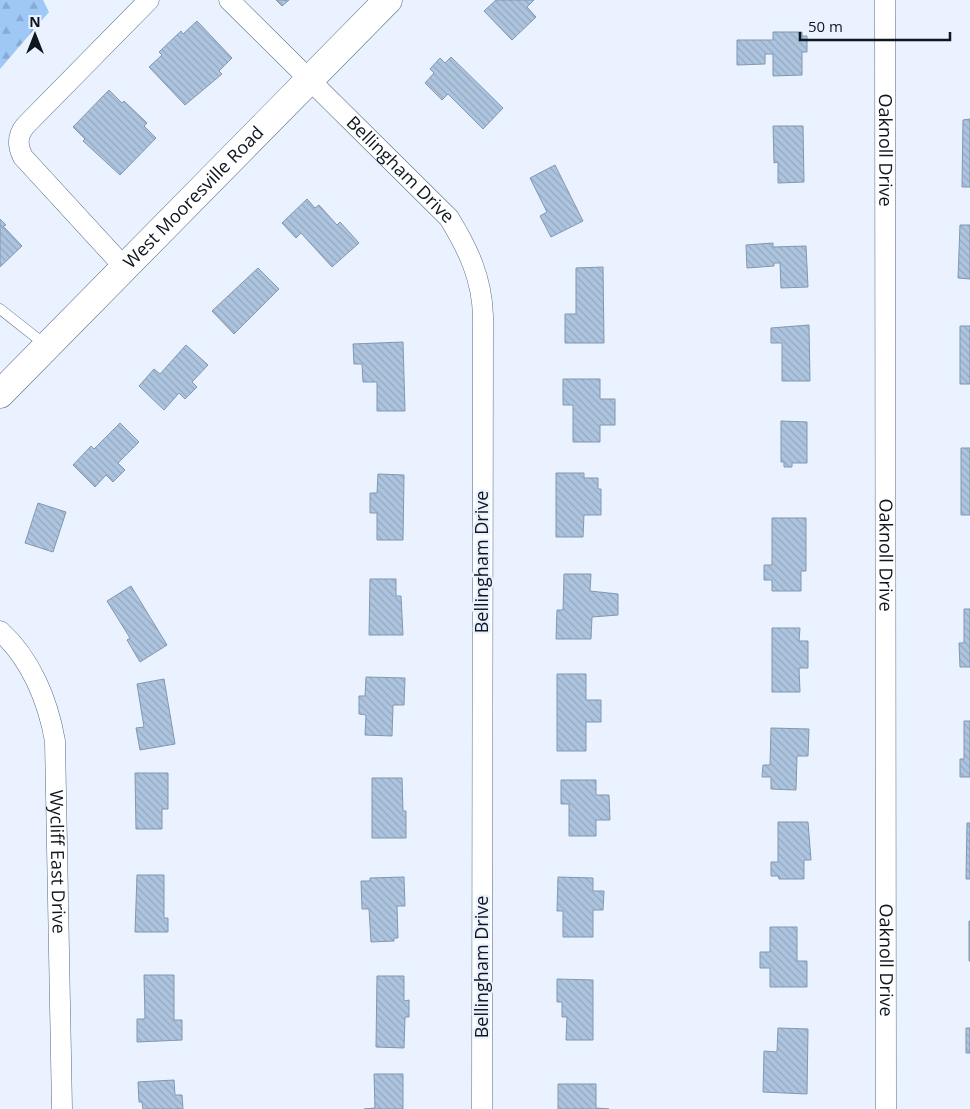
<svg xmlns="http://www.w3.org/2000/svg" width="970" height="1109" viewBox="0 0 970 1109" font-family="'Open Sans',sans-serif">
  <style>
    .forest { fill: url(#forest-firs) }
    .building { fill: url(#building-back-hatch); stroke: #8297b1 }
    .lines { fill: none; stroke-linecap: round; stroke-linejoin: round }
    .lane-casing { stroke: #566a82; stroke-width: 11 }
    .street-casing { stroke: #566a82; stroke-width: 21 }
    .secondary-casing { stroke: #566a82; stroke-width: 29 }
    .lane { stroke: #fff; stroke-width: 10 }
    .street { stroke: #fff; stroke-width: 20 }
    .secondary { stroke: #fff; stroke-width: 28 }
    .labels { text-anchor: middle; stroke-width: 4.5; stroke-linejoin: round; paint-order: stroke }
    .street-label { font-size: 18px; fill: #0e161f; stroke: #e9f2fe }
  </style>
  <defs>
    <pattern id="forest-firs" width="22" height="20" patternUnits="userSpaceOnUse" patternTransform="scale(1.25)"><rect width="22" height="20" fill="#a0c8f7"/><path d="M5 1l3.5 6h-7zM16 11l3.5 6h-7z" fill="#89abd3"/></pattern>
    <pattern id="building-back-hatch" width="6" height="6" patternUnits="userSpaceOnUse" patternTransform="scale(1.25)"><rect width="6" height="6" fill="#adc4df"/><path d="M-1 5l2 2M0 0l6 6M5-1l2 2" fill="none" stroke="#94a8bf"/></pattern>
  </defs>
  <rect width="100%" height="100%" fill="#e9f2fe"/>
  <path class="forest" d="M0 0H43L49 12 0 69Z"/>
  <path class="building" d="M276 0H289L282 6Z
    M496 0H534L527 7 536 17 512 40 484 11Z
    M197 21 232 58 219 71 222 74 185 105 149 67 162 55 159 52 181 31 183 34Z
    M773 32H802V36H807V52H802V75L773 76V54H765V64L737 65V40H773Z
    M451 57 503 108 483 129 448 94 442 100 425 83 434 73 430 69 440 58 445 63Z
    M109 90 122 103 124 101 147 123 144 126 156 138 120 175 83 141 85 139 73 127Z
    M970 119V187H962L963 120Z
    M773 126H803L804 182 778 183V162L774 163Z
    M555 165 583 221 551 237 540 216 547 212 530 178Z
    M307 199 315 208 319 205 337 225 340 222 359 243 332 267 301 233 296 238 282 223Z
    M0 219 6 225 3 226 22 246 0 267Z
    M960 225H970V279L958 278Z
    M773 243V247L806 246 808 287 781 288 780 263H774V266L747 268 746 245Z
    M603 267 604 343H565V314H576V268Z
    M258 268 279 289 234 334 212 311Z
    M809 325 810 381H782V343H771V328Z
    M960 326H970V384H960Z
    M403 342 405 411H377V382H363L362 364H354L353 344Z
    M186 345 208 365 192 382 197 387 185 399 179 393 164 410 139 386 154 369 160 374Z
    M563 379H600V399H615V425H600V442H573V405H563Z
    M781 421 807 422V463H792V467H784V462H781Z
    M120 423 139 442 118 463 125 470 113 482 106 475 95 487 73 465 91 446 94 449Z
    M961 448H970V515H961Z
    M556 473H584V478H598V489H601V515H584L583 537H556Z
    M378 474 404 475 403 540H377V513H370V493H377Z
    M38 503 66 512 53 552 25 543Z
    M772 518H806V571H801V591H772V580H764V565H772Z
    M564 574H591L590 591 618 594V615L592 617 591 639H556L557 610H563Z
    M370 579H396V596H401L403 635H369Z
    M131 586 167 645 140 662 127 640 130 638 107 601Z
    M964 609H970V667H960L959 643H964Z
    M772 628H800L799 641H808V668H799L800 692H772Z
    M557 674H586V700H601V722H586V751H557Z
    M366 677 405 678 404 705H393L392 736 365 735 366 715 359 714V696H365Z
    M164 679 175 744 140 750 136 728 144 727 137 684Z
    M964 721H970V777H960V759H964Z
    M771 728 809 729 808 756H797L796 790 771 789V777H762L763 765H770Z
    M135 773H168V809H162V829H136Z
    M372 778H402L403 811H406V838H372Z
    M561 780H596V795H609L610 820H596V836H569V804H561Z
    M778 822H808L811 860H804V879H779L778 876H771V862H778Z
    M967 823H970V879H966Z
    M137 875H164V918H168V932H135Z
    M404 877 405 906H397L398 938H394V941L371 942 369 909H362L361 881H370V878Z
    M558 877 593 878V891H604L603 910H593V937H563V911H557Z
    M969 921H970V961H969Z
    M770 927H797V961H807V987H770V968H760V952H770Z
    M144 975H174V1020H182V1040L137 1042V1019H145Z
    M377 976H404V1001L409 1000V1017H405L404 1048 376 1047Z
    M557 979 593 980V1040H566L567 1017H562V1002H557Z
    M778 1028 808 1029 807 1094 763 1092 764 1051 777 1052Z
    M966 1028H970V1053H966Z
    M374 1074H403V1109H364L375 1108Z
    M174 1080 175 1095H182L183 1109H143L142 1102H139L138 1082Z
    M558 1084H596V1108L609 1109H558Z"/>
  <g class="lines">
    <defs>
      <path id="lane" d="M0 309 47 346"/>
      <g id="street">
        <path id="s1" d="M229 0 449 218C468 249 482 278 483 316L482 1109"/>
        <path id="s2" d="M885 0 886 1109"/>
        <path d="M125 268 23 157C17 145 17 136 25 126L149 0"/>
        <path id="s3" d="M0 631C31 659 48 701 55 741L62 1109"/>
      </g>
      <g id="secondary">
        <path id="s4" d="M0 394 388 0"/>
      </g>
    </defs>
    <use href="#lane" class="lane-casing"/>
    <use href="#street" class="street-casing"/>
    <use href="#secondary" class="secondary-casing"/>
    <use href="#lane" class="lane"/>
    <use href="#street" class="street"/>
    <use href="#secondary" class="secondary"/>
  </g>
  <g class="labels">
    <g class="street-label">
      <text dy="6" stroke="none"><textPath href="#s2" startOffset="150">Oaknoll Drive</textPath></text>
      <text dy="6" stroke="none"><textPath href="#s1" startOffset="241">Bellingham Drive</textPath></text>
      <text dy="6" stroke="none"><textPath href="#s4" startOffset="276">West Mooresville Road</textPath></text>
      <text dy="6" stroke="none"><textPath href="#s2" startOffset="555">Oaknoll Drive</textPath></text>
      <text transform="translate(482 562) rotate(-90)" y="6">Bellingham Drive</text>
      <text dy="6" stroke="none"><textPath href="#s3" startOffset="246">Wycliff East Drive</textPath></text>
      <text dy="6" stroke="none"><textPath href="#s2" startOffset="960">Oaknoll Drive</textPath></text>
      <text transform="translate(482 967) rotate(-90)" y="6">Bellingham Drive</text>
    </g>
  </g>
  <g transform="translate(35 35)" stroke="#e9f2fe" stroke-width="4" paint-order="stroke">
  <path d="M0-4L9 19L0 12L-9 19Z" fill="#0e161f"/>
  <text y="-8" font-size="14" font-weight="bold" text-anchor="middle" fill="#0e161f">N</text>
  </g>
  <path d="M800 32v8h150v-8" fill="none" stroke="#0e161f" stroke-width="2.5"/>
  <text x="808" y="32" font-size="15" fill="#0e161f" stroke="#e9f2fe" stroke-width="4" paint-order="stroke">50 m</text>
</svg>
